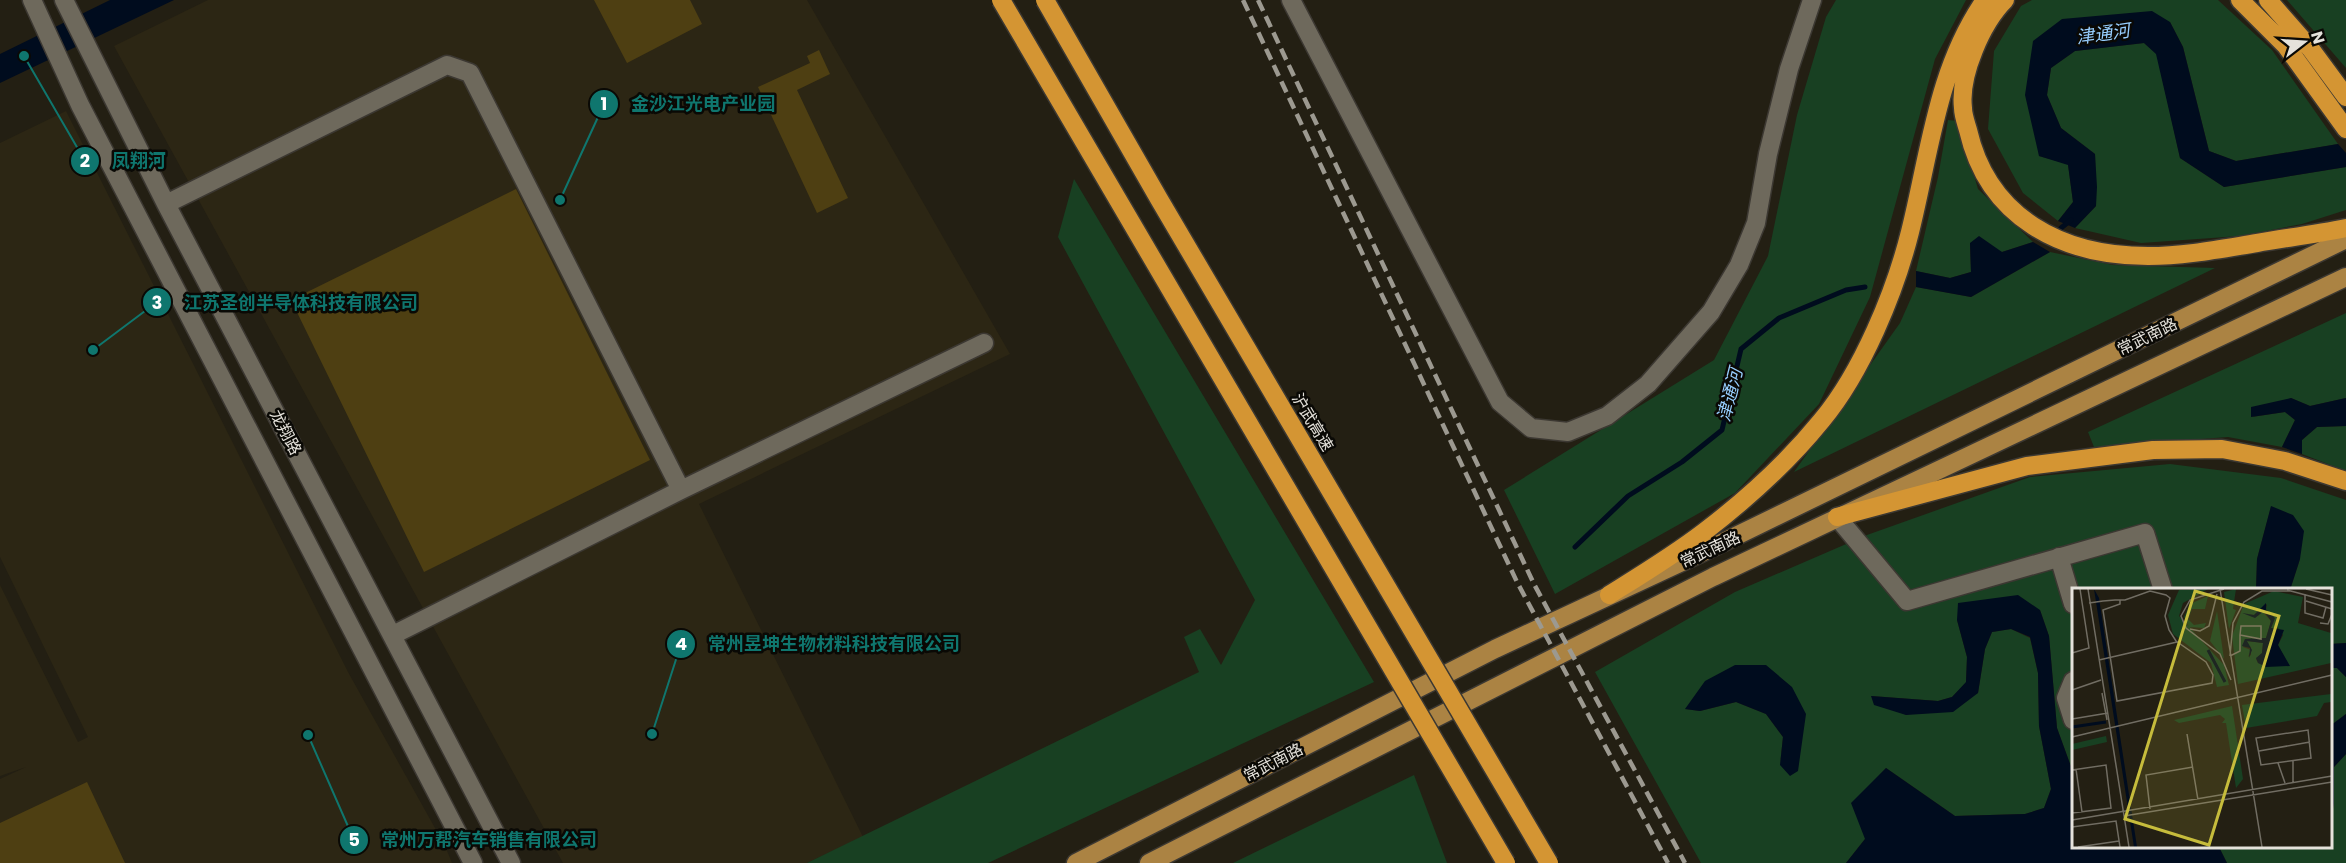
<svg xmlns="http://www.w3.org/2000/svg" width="2346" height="863" viewBox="0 0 2346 863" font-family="Poppins,'Noto Sans SC',sans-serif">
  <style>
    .built { fill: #2c2614 }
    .green { fill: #184022; fill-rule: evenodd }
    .water { fill: #000c1e }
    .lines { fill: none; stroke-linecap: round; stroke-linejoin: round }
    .stream { stroke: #000c1e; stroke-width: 5 }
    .building { fill: #4e3f12 }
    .minor-casing { stroke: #3c3832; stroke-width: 21 }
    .major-casing { stroke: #3c3832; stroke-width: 21 }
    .highway-casing { stroke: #3c3832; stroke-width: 21 }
    .minor { stroke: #6e695c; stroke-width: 18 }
    .major { stroke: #ab8343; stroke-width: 18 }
    .highway { stroke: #d49533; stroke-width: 18 }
    .rail { stroke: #9c9990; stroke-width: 4.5; stroke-dasharray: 12 6; stroke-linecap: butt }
    .highway-bridge-casing { stroke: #3c3832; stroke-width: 21; stroke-linecap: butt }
    .highway-bridge { stroke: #d49533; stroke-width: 18 }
    .labels { text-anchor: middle; stroke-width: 5; stroke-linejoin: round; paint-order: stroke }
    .street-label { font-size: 16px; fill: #e5e2db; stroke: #0a0905 }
    .water-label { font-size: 18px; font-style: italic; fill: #97cefe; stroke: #0a0905 }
    .inset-river { fill: none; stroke: #000c1e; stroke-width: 3 }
    .inset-road { fill: none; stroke: #716d63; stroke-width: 1.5 }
    .view { fill: #c6bc3c; fill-opacity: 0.15; stroke: #c6bc3c; stroke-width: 3 }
    .inset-edge { fill: none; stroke: #e5e2db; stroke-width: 3 }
    .leader { fill: none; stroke: #0f766e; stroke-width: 2 }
    .callout-dot { fill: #0f766e; stroke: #0a0905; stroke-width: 2 }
    .mark-label { font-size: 18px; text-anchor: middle; font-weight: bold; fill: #fff }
    .callout-label { font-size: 18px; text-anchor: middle; font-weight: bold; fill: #0f766e; stroke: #0a0905; stroke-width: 5; stroke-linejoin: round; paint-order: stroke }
  </style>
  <rect width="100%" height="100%" fill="#231f13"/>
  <path class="built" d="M208 0H807L1010 354 699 504 863 837 807 863H563L114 46Z
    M66 111 348 672 445 846 452 863H0V779L26 767 0 776V585L78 742 88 737 0 557V143Z"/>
  <path class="green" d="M1836 0H1966L1935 59 1870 297 1819 404 1735 493 1555 594 1504 490 1714 360 1768 256 1797 115 1826 17Z
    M2032 0H2218L2272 50 2338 144 2236 161 2209 151 2183 47 2170 22 2033 41 2039 156 2068 164 2073 202 2058 221 2023 193 1988 129 1994 51 2021 6Z
    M2287 0H2346V68Z
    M2144 43 2157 54 2180 158 2224 187 2346 167V210L2302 224 2240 236 2141 243 2075 228 2096 206 2095 154 2061 128 2047 95 2051 68 2075 51Z
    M1948 120 1958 121 1978 189 2033 242 2002 252 1970 243 1971 272 1950 278 1916 271 1938 177Z
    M1074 179 1374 682 988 863H807L1199 672 1184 637 1200 629 1221 665 1255 600 1058 237Z
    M2050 252 2113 265 2215 268 1794 472 1900 323 1916 287 1971 297Z
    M2346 313V398L2310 406 2291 398 2252 417 2285 412 2295 420 2282 447 2228 437 2094 447 2088 432Z
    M2346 426V471L2302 454V440L2317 427Z
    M2170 464 2281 478 2346 500V643L2330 644V590H2290L2300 559 2271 507 2257 559 2256 590H2073V772L2057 728 2049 636 2040 610 1957 620 1967 657 1966 683 1952 697 1938 701 1871 696 1906 715 1978 693 1985 649 1992 632 2011 629 2030 638 2038 673 2039 726 2051 789 2044 808 2025 814 1955 816 1886 768 1872 783 1865 839 1846 863H1701L1595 672 1735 592 1867 535 2030 477ZM1792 687 1780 765 1783 737 1766 714 1736 702 1700 711 1685 709Z
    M2330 668H2337L2346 677V714L2330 726Z
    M2346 754V863H2227L2219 847 2330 846V826L2334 803V767Z
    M1414 775 1447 863H1233Z"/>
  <path class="water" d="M110 0H174L0 83V54Z
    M2152 11 2170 22 2183 47 2209 151 2236 161 2338 144 2346 153V167L2224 187 2180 158 2156 54 2144 43 2075 51 2051 68 2047 95 2061 128 2095 154 2097 187 2096 206 2075 228 2058 221 2073 202 2068 165 2039 156 2025 95 2033 41 2062 19Z
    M1979 236 2002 252 2033 242 2050 252 1971 297 1916 287V271L1950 278 1971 272 1970 243Z
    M2291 398 2310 406 2346 398V426L2317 427 2302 440V454L2282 447 2295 420 2285 412 2251 417V407Z
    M2271 506 2293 515 2304 531 2300 559 2290 590H2256L2257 559Z
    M2018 595 2040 610 2049 636 2057 728 2073 772V846L2219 847 2227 863H1846L1865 839 1851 803 1886 768 1955 816 2025 814 2044 808 2051 789 2039 726 2038 673 2030 637 2011 629 1992 632 1985 649 1978 693 1953 712 1906 715 1874 705 1871 696 1938 701 1952 697 1966 682 1967 657 1957 620 1958 603Z
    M2346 643V677L2337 668H2330V644Z
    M1735 665H1766L1792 687 1806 714 1798 771 1790 776 1780 765 1783 737 1766 714 1736 702 1700 711 1685 709 1705 681Z
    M2346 714V754L2334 767V803L2330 826V726Z"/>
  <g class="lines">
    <path class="stream" d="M2061 228 2071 220
      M1575 547 1628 496 1682 462 1722 430 1741 349 1779 318 1846 290 1865 287"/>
  </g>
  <path class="building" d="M594 0H690L702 24 627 63Z
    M819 50 830 74 797 90 848 198 817 213 758 87 810 63 807 56Z
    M516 189 650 460 424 572 291 300Z
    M87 782 125 863H0V823Z"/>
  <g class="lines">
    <defs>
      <path id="minor" d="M32 0 80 105 473 863
        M64 0 166 204 511 863
        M1291 0 1500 402 1531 428 1568 432 1607 416 1648 384 1711 312 1739 265 1756 223 1768 154 1789 69 1812 0
        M166 204 447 65 470 73 681 490
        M1837 517 1907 601 2145 533 2163 590
        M2059 557 2073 604
        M393 635 681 490 984 343
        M2073 681 2066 698 2073 720"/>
      <path id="major" d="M1076 863 1495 649 1701 553 2346 239
        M1149 863 1713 577 2346 277"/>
      <path id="highway" d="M2005 0C1982 23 1959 75 1963 108 1963 115 1966 123 1968 130 1988 218 2062 256 2148 256 2185 256 2220 249 2257 243 2286 238 2316 234 2346 228
        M2240 0 2286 46 2346 129
        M2268 0 2310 48 2346 97
        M1837 517 2027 466 2153 450 2222 449 2285 461 2346 481
        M1609 595C1641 575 1674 555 1704 532 1747 499 1788 462 1822 420 1862 372 1895 292 1910 232 1930 152 1937 69 1985 0"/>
    </defs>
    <use href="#minor" class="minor-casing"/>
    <use href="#major" class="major-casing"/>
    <use href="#highway" class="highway-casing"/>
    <use href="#minor" class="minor"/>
    <use href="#major" class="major"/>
    <use href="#highway" class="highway"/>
    <path class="rail" d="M1243 0 1517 582 1668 863
      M1258 0 1534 584 1685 863"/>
    <defs>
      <path id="highway-bridge" d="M1001 0 1506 863
        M1045 0 1159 199 1549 863"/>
    </defs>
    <use href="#highway-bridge" class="highway-bridge-casing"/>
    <use href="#highway-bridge" class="highway-bridge"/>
  </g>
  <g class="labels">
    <g class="street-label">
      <text transform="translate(2147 336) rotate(-26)" y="6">常武南路</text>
      <text transform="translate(1313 422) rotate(59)" y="6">沪武高速</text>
      <text transform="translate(286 432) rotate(62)" y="6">龙翔路</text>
      <text transform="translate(1710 549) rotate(-25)" y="6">常武南路</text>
      <text transform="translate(1273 762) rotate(-27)" y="6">常武南路</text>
    </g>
    <g class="water-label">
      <text transform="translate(2103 34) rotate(-8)" y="6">津通河</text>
      <text transform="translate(1730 395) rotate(-76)" y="6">津通河</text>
    </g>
  </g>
  <g transform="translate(2072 588)">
    <rect width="260" height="260" fill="#231f13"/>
    <path d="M136 1 111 15 107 28 152 77 157 97 145 99 139 75 101 46 96 27 107 2ZM164 1 161 21 164 22 157 41 152 4ZM202 3 231 9 226 35 259 45V75L166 96 160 48 172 16ZM195 16 194 21 202 33 199 40H206L211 47 206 57 217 78 186 75 184 71 190 65 191 55 175 53 174 56 179 59V67L176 69 179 62 171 59 173 51 194 50 199 33 189 22 186 28 170 25 182 27ZM136 8 133 21H120L116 31 122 37 134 35 132 40 117 39 112 29 118 16ZM145 23 152 71 138 53ZM259 106V114L252 115 245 128 174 140 170 117ZM160 118 171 191 164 200 154 135H150L153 131 148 127 107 135 102 132ZM34 148 35 154 0 162V156Z" fill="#184022" fill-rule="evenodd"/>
    <path d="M22 1 27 10 65 259H62ZM194 15V22L203 30 199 40 212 42 206 57 218 78 194 79 186 75 184 70 190 65 191 55 175 53 180 62 177 70 178 60 170 58 173 51 194 50 199 33 192 23 183 30 170 25 182 27Z" fill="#000c1e"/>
    <path class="inset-river" d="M136 62 153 94M0 139 34 134"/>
    <path class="inset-road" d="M16 1 57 259M148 1 190 259M152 1 118 12 109 28 114 40 148 66 159 92M234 1 260 7M215 2 260 14M233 6V25L251 30 254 19M234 13 260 21M17 15 31 13 43 12H53L78 3 94 7 98 10 93 28 97 42 104 53 134 74 141 87 140 95 45 113 31 22 48 16V12M248 35 256 36 260 26M118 41 128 43 137 38 145 6M0 65 17 60 8 1M158 68 168 63V47L169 38H189V51L168 47M158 68 161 35 172 14 190 3H218M27 72 105 54M0 102 29 92M30 105 35 132M0 131 36 125M236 142 239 170 189 177 184 150ZM115 146 126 212M0 149 260 87M187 163 238 154M221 173V194M206 175 213 195M4 181 10 224M0 182 34 177 39 220 0 225M78 221 74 187 121 179M52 228 260 194M0 232 260 188M0 239 44 233 48 259M6 259 47 253"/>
    <path class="view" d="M123 3 207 28 137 257 53 231Z"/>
    <rect width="260" height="260" class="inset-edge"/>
  </g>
  <path class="leader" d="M560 200L604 104M24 56L85 161M93 350L157 302M652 734L681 644M308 735L354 840"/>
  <g class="callout-dot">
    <circle cx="560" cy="200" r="6"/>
    <circle cx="24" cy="56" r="6"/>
    <circle cx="93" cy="350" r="6"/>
    <circle cx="652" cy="734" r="6"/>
    <circle cx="308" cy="735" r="6"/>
    <circle cx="604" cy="104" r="15"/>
    <circle cx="85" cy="161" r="15"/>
    <circle cx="157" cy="302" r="15"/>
    <circle cx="681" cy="644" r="15"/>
    <circle cx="354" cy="840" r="15"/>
  </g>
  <g class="mark-label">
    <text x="604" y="110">1</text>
    <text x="85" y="167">2</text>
    <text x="157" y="309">3</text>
    <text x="681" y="650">4</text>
    <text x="354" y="846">5</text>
  </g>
  <g class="callout-label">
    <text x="703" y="110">金沙江光电产业园</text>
    <text x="139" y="167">凤翔河</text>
    <text x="301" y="309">江苏圣创半导体科技有限公司</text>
    <text x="834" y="650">常州昱坤生物材料科技有限公司</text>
    <text x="489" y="846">常州万帮汽车销售有限公司</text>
  </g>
  <g transform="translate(2304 42) rotate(73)" stroke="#0a0905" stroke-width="4.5" paint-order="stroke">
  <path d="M0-4.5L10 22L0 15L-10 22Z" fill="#e5e2db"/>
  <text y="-9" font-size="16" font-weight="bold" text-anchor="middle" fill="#e5e2db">N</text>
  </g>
</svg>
